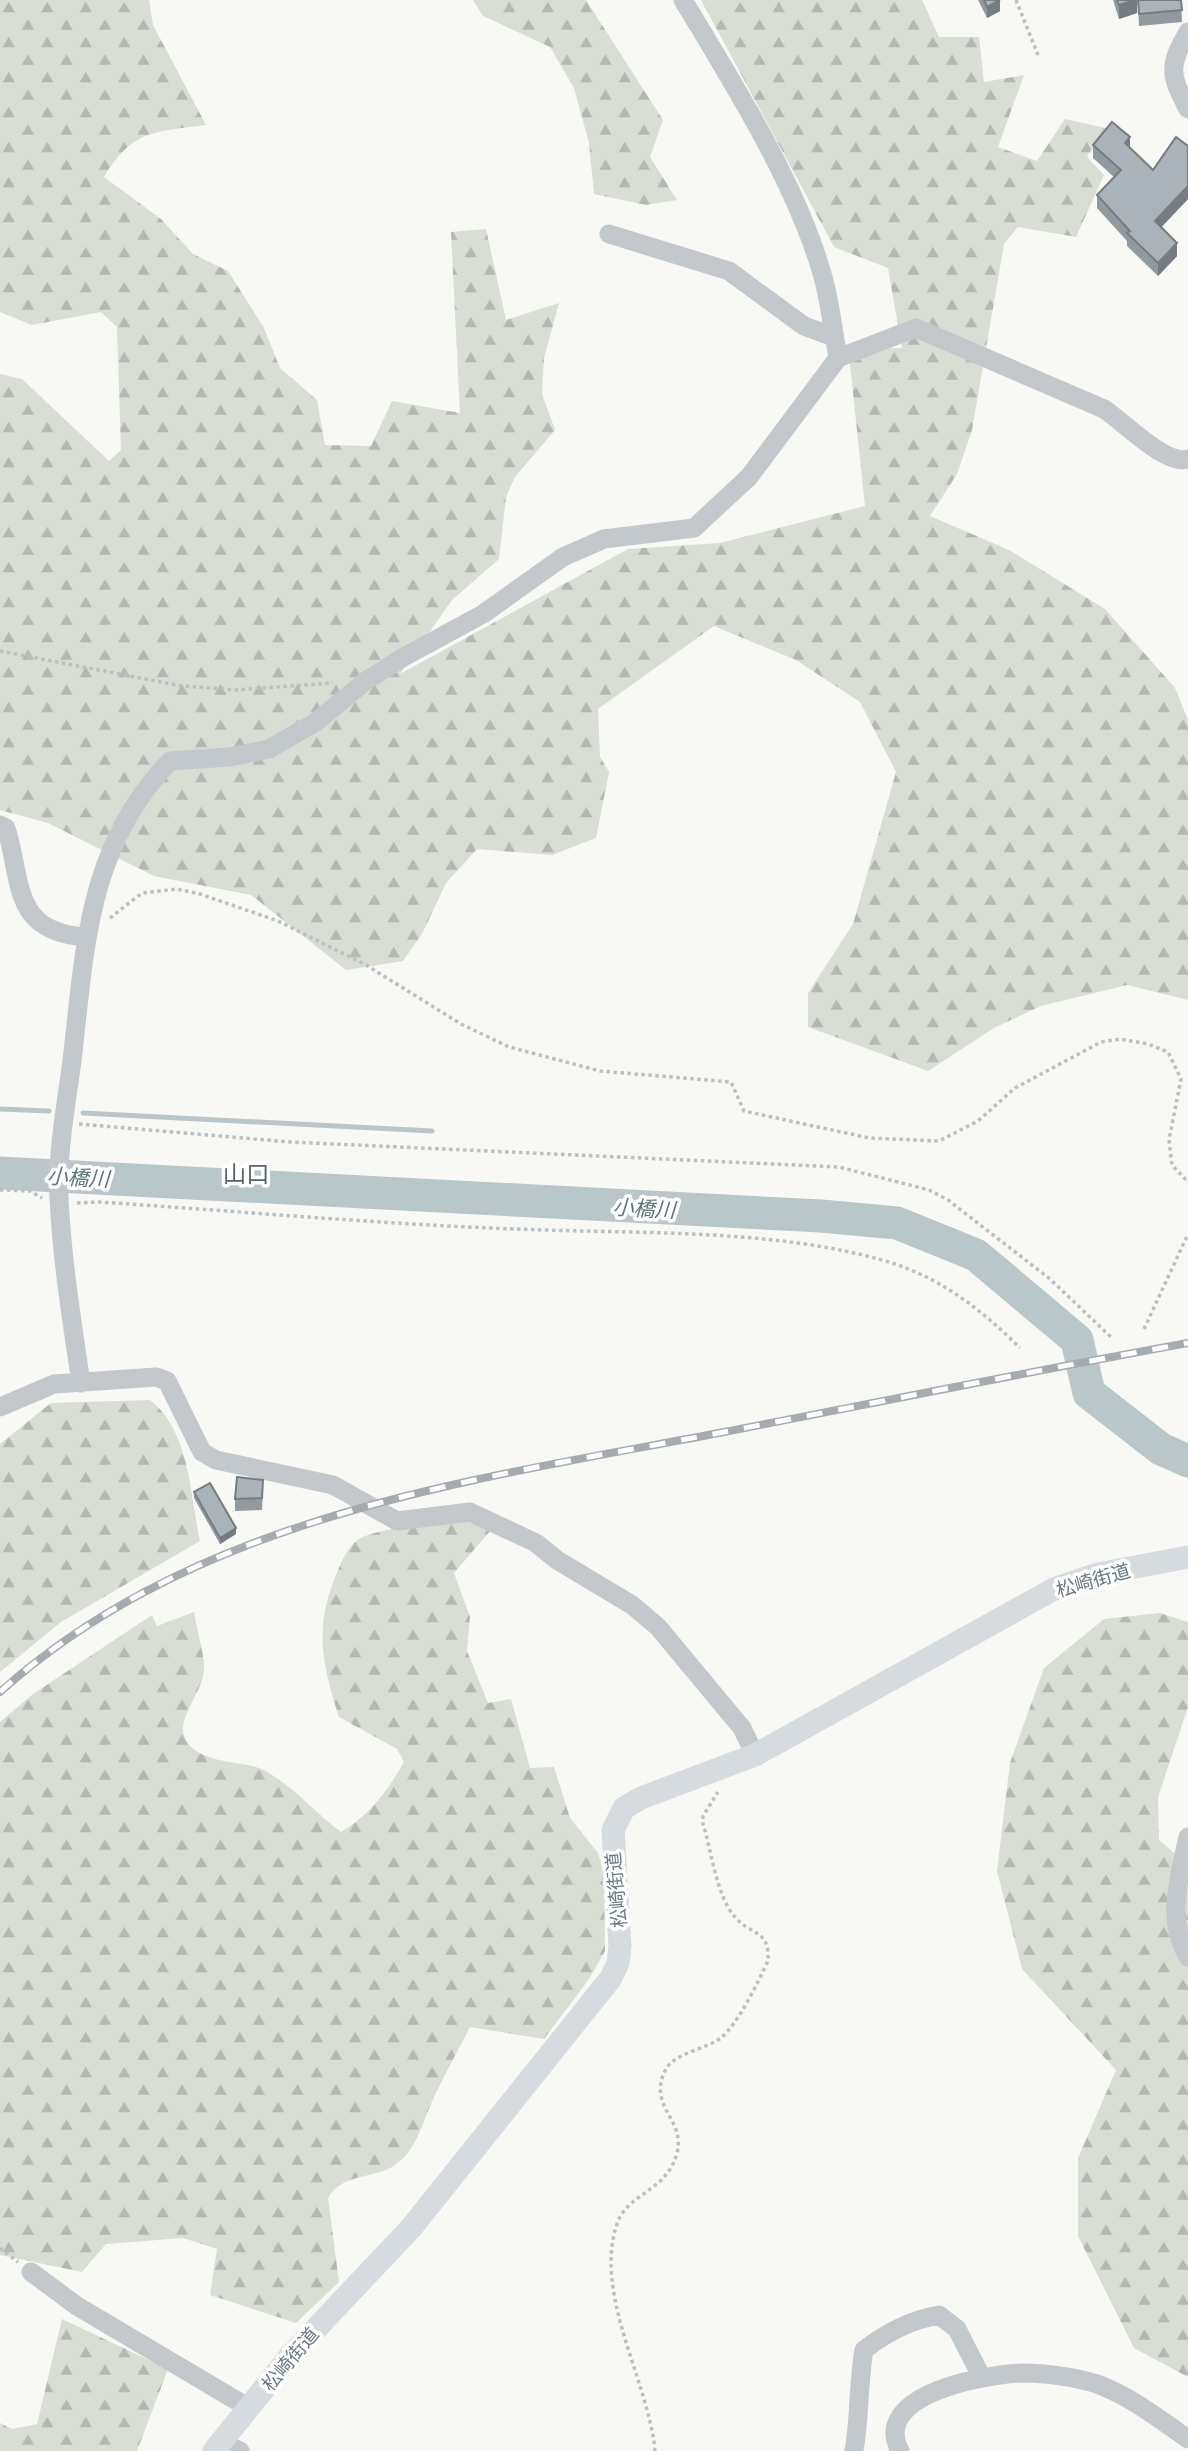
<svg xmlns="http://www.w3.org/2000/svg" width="1188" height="2451" viewBox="0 0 1188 2451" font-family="'Asap Condensed','Noto Sans JP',sans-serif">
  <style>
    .forest { fill: url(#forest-firs) }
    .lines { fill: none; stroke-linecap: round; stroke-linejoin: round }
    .stream { stroke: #b9c7ca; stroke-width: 5 }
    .river { stroke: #b9c7ca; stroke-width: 33 }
    .path { stroke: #bdc0c3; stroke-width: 3.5; stroke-dasharray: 3.5 3.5; stroke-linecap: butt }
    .minor { stroke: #c3c8cc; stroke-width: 19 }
    .major { stroke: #d6dbdf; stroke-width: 23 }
    .rail-casing { stroke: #a4abb1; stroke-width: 8 }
    .rail { stroke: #fff; stroke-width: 5; stroke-dasharray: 16; stroke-linecap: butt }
    .wall { fill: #919a9f }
    .shaded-wall { fill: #767d82 }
    .building { fill: #a9b3b9; stroke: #767d82; stroke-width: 2 }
    .labels { text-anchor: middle; stroke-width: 7; stroke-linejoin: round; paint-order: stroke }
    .street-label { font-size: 19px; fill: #657988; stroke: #fff }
    .water-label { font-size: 21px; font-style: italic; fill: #5c747c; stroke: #fff }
    .quarter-label { font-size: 23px; fill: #54626c; stroke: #fff }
  </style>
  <defs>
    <pattern id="forest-firs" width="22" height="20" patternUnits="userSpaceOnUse" patternTransform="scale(1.75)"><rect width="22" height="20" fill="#d8ded4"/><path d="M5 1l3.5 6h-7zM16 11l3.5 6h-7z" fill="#b3b9b2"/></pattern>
  </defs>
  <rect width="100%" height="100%" fill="#f8f8f5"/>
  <path class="forest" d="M0 0H149L153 25 206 125C155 132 133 129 104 177L161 219 193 254 228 271 264 328 280 368 317 400 325 445 371 446 392 401 460 413 451 232 486 229 506 320 559 303 544 358 542 394 555 430 515 477 506 497 499 559 452 600 400 674 628 549 720 543 865 506 850 364 859 349 902 348 888 268 834 247 701 0H922L939 37H979L984 82 1024 75 998 147 1037 161 1065 119 1105 128 1087 157 1104 175 1076 237 1018 227 1004 244 972 430 957 474 930 516 1009 550 1105 609 1175 688 1188 720V1000L1127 985 1041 1006 994 1028 928 1071 808 1027V993L853 924 896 772 860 702 796 660 714 626 598 709 600 757 609 772 596 838 552 855 477 849 446 883 422 934 403 961 346 970 251 895 154 876 48 823 0 810V374L22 379 109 461 121 450 117 327 101 312 32 325 0 312Z
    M473 0H586L663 120 650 157 677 200 646 205 594 194 589 143 574 88 550 47 483 16Z
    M150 1400C190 1431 190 1495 200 1541L61 1622 0 1672V1444L51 1403Z
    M459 1518 491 1530 454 1573 470 1617 467 1651 488 1703 511 1699 530 1768 554 1767 570 1818 598 1853 604 1873 605 1951 589 1979 544 2039 470 2027C458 2050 446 2072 435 2095 424 2117 418 2147 399 2162 377 2181 343 2171 328 2198L339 2282 296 2323 210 2295 217 2249 183 2238 106 2244 82 2272 0 2255V1722L33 1694 152 1615 157 1626 194 1612C196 1627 205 1656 204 1670 203 1689 181 1715 183 1731 187 1762 236 1761 256 1767 285 1777 316 1814 341 1832 371 1814 387 1791 404 1762L397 1749 339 1717C322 1664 314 1628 336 1575 341 1563 347 1547 359 1539 373 1530 440 1520 459 1518Z
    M1160 1613 1188 1622V1707L1158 1797 1159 1840 1188 1865V2377L1134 2348 1078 2236V2158L1116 2070 1022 1969 997 1871 1010 1763 1044 1668 1104 1619Z
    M62 2319 168 2369 137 2451H0V2423L12 2429 37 2424Z"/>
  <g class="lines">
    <path class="stream" d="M0 1109 49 1111
      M83 1113 432 1131"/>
    <path class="river" d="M0 1173 821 1216 897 1223 976 1255 1077 1340 1089 1393 1161 1449 1188 1461"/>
    <path class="path" d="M1016 0 1038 55
      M0 651 182 686 236 690 333 683
      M110 918 142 893 177 889 200 894 278 921 366 965 461 1024 509 1047 600 1071 731 1082 744 1111 869 1138 939 1141 978 1121 1015 1088 1101 1042 1120 1039 1148 1044 1168 1052 1181 1079 1169 1140 1172 1165 1188 1182
      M79 1124 290 1142 839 1167 929 1190 948 1200 1050 1279 1112 1338
      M0 1190 30 1191 42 1198
      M77 1203 99 1202C238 1211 377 1224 516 1229 635 1234 775 1228 889 1262 941 1278 982 1310 1020 1348
      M1144 1329 1188 1234
      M0 2248 18 2262
      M655 2451C649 2382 593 2294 617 2224 627 2193 667 2192 677 2153 686 2119 646 2106 666 2069 675 2053 706 2049 721 2038 738 2024 758 1982 768 1961 770 1929 751 1936 735 1917 717 1898 711 1849 703 1824V1816L718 1792"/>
    <path class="minor" d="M683 0C733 83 804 195 826 289 831 312 834 335 838 358
      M1188 32C1168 66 1170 75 1188 109
      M609 234 729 271 804 326 834 337
      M0 825 6 828C23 882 11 932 86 937
      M81 1383C72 1322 62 1260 59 1198 57 1153 66 1106 72 1061 85 949 87 847 170 761L230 757 269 749 316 722 367 680 402 658 483 614 563 557 604 539 694 528 749 477 838 358 916 328 1104 409C1124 422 1166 466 1188 459
      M0 1407 54 1384 156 1377 167 1381 202 1452 216 1460 333 1485 397 1521 470 1512 536 1543 557 1560 632 1605 658 1627 742 1728 755 1755
      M1188 1837C1179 1877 1166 1919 1188 1957
      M31 2272 77 2306 249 2408
      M222 2443 240 2451
      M854 2451C860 2417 858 2384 864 2350 887 2332 910 2320 939 2315L957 2329 982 2378
      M900 2451C870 2394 986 2374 1023 2373 1045 2373 1075 2377 1097 2384 1130 2396 1159 2419 1188 2439"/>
    <path class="major" d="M214 2451 291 2355 411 2228 611 1978 618 1963 620 1946 613 1830 624 1808 641 1798 755 1755 1054 1589 1098 1574 1188 1557"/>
    <defs>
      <path id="rail" d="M0 1692C199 1514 473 1480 724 1432 879 1402 1033 1371 1188 1343"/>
    </defs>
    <use href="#rail" class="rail-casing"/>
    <use href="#rail" class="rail"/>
  </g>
  <path class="wall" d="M978 0H1000V11L987 18Z
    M1113 0H1137V13L1119 19Z
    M1138 0H1181L1182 22 1139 26Z
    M1093 145 1130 147 1153 170 1188 146V199L1161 227 1177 256 1158 276 1127 246V241L1097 208V195L1114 177 1093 158Z
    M194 1492 236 1534 220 1544 194 1498Z
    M263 1492 262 1510 235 1511V1499Z"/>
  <path class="shaded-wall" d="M1000 0V11L987 18V7Z
    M1137 0V13L1119 19V5Z
    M1130 137V150L1125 143Z
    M1188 186V199L1155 234V221Z
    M1177 243V256L1158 276V263Z
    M236 1528V1534L220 1544V1538Z"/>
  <path class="building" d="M984 0H999L987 7Z
    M1117 0H1135L1119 5Z
    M1138 0H1181L1182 10 1139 14Z
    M1112 122 1130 137 1125 143 1153 170 1176 137 1188 146V186L1155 221 1177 243 1158 263 1127 233 1130 231 1097 195 1121 170 1093 145Z
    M237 1477 263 1480 262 1498 235 1499Z
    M210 1483 236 1528 220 1538 194 1492Z"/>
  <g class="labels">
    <g class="street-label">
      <text transform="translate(1093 1580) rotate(-16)" y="7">松崎街道</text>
      <text transform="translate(616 1890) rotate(-95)" y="7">松崎街道</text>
      <text transform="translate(290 2359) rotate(-50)" y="7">松崎街道</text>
    </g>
    <g class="water-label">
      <text transform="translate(78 1178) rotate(3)" y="7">小橋川</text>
      <text transform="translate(644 1209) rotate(3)" y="7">小橋川</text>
    </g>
    <g class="quarter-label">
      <text x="246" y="1182">山口</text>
    </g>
  </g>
</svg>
